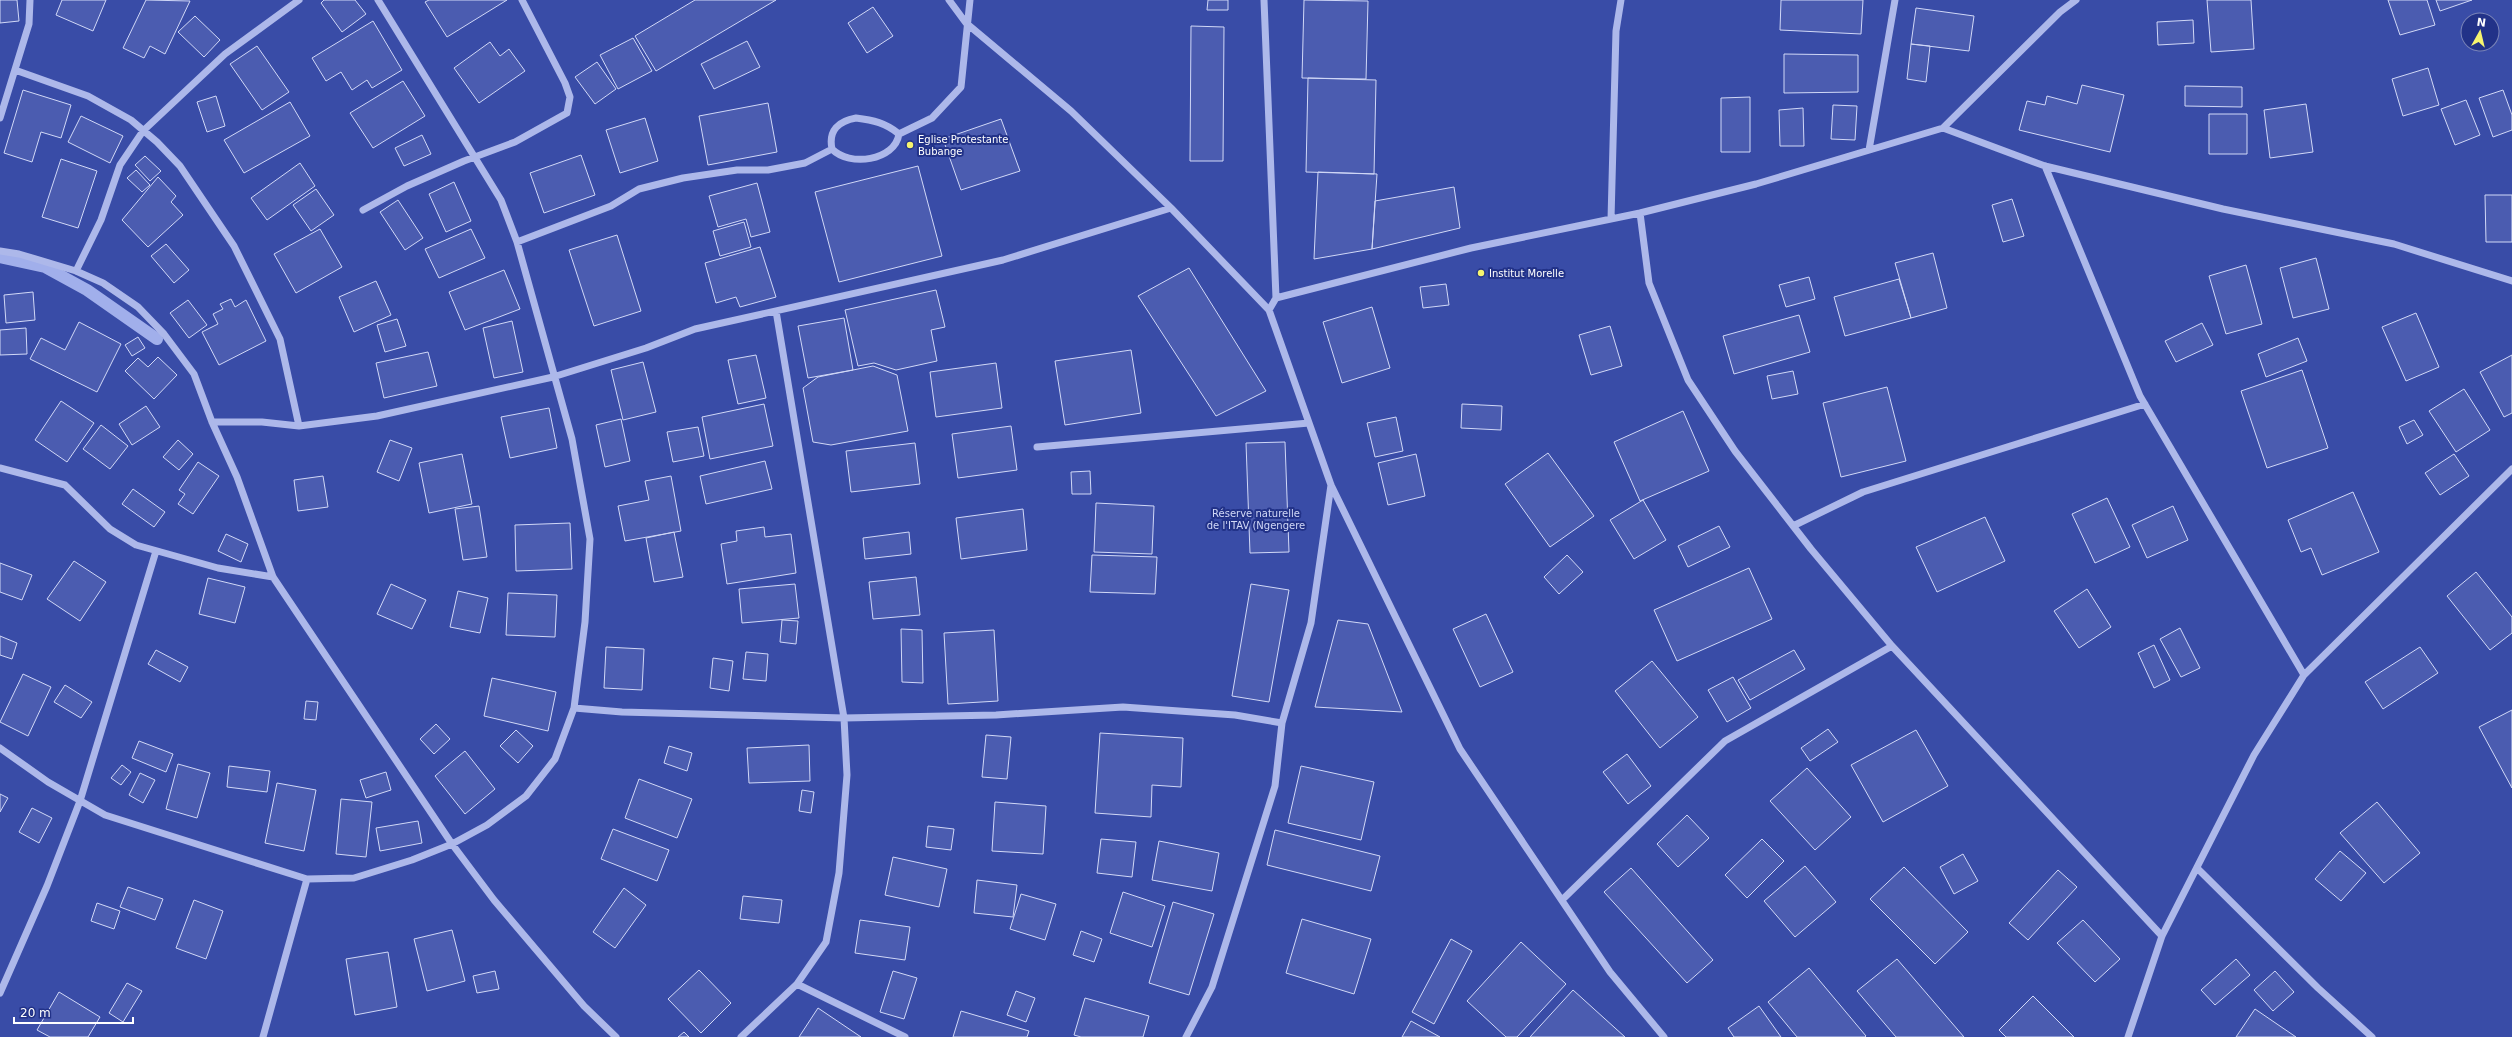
<svg xmlns="http://www.w3.org/2000/svg" width="2512" height="1037" viewBox="0 0 2512 1037" font-family="'DejaVu Sans',sans-serif">
  <style>
    .green { fill: #394ca7; fill-rule: evenodd }
    .lines { fill: none; stroke-linecap: round; stroke-linejoin: round }
    .stream { stroke: #a1afeb; stroke-width: 12 }
    .building { fill: #4b5cb0; stroke: #d1d8f7 }
    .minor { stroke: #adb8ea; stroke-width: 7 }
    .poi-dot { fill: #f6f46f; stroke: #223288; stroke-width: 1.5 }
    .labels { text-anchor: middle; stroke-width: 4; stroke-linejoin: round; paint-order: stroke }
    .poi-label { font-size: 10px; fill: #fff; stroke: #223288; text-anchor: start }
    .park-label { font-size: 10px; fill: #d1d8f7; stroke: #223288 }
  </style>
  <rect width="100%" height="100%" fill="#223288"/>
  <path class="green" d="M0 0H2512V1037H0ZM2468 20H2492V44H2468Z"/>
  <g class="lines">
    <path class="stream" d="M0 257 45 267 87 290 157 339"/>
  </g>
  <path class="building" d="M0 0H17L19 21 0 23Z
    M62 0H106L93 31 56 15Z
    M146 0 190 1 165 54 150 46 144 58 123 48Z
    M324 0H355L366 14 342 32 321 3Z
    M429 0H507L447 37 425 2Z
    M695 0H776L656 71 635 36Z
    M1208 0H1228V10H1207Z
    M1304 0 1368 1 1366 79 1302 78Z
    M1781 0H1863L1861 34 1780 30Z
    M2207 0H2251L2254 49 2211 52Z
    M2388 0H2427L2435 25 2400 35Z
    M2436 0H2472L2440 11Z
    M873 7 893 36 867 53 848 23Z
    M1916 8 1974 16 1969 51 1911 44Z
    M195 16 220 40 204 57 178 32Z
    M2193 20 2194 43 2158 45 2157 22Z
    M373 21 402 70 372 88 367 80 352 90 341 72 326 81 312 58Z
    M1191 26 1224 27 1223 161H1190Z
    M633 38 652 71 618 89 600 55Z
    M747 41 760 67 714 89 701 64Z
    M490 42 500 56 509 49 525 71 479 103 454 68Z
    M1911 44 1930 46 1926 82 1907 79Z
    M257 46 289 92 262 110 230 64Z
    M1784 54 1858 55V92L1784 93Z
    M597 62 616 89 595 104 575 77Z
    M2428 68 2439 105 2403 116 2392 79Z
    M1308 78 1376 80 1374 174 1306 172Z
    M403 81 425 116 373 148 350 113Z
    M2082 85 2124 95 2110 152 2019 130 2027 101 2045 105 2047 96 2077 104Z
    M2185 86 2242 87V107L2185 106Z
    M23 90 71 105 61 138 41 132 32 162 4 153Z
    M2503 90 2512 115V130L2493 137 2479 98Z
    M216 96 225 126 207 132 197 102Z
    M1750 97V152H1721V98Z
    M2466 100 2480 135 2455 145 2441 109Z
    M290 102 310 136 244 173 224 140Z
    M768 103 777 152 708 165 699 116Z
    M2306 104 2313 152 2270 158 2264 110Z
    M1833 105 1857 106 1855 140 1831 139Z
    M1803 108 1804 146H1780L1779 110Z
    M2209 114H2247V154H2209Z
    M81 116 123 136 110 163 68 142Z
    M645 118 658 161 620 173 606 130Z
    M1001 119 1020 171 961 190 943 139Z
    M422 135 431 154 404 166 395 148Z
    M581 155 595 195 544 213 530 173Z
    M145 156 161 171 150 181 135 165Z
    M61 159 97 171 78 228 42 217Z
    M300 163 315 186 267 220 251 198Z
    M918 166 942 256 839 282 815 192Z
    M136 170 150 185 142 192 127 178Z
    M1318 172 1377 174 1372 249 1314 259Z
    M158 177 176 196 171 202 183 215 148 247 122 220Z
    M454 182 471 221 446 232 429 194Z
    M757 183 770 232 751 237 746 219 718 227 709 196Z
    M1454 187 1460 228 1372 249 1375 201Z
    M316 189 334 215 311 231 293 205Z
    M2485 195H2512V242H2486Z
    M2012 199 2024 236 2003 242 1992 205Z
    M398 200 423 238 405 250 380 212Z
    M744 222 751 247 720 256 713 231Z
    M320 229 342 267 296 293 274 254Z
    M471 229 485 258 439 278 425 249Z
    M617 235 641 311 594 326 569 250Z
    M166 244 189 270 174 283 151 256Z
    M760 247 776 297 740 307 736 297 716 303 705 263Z
    M1933 253 1947 308 1911 318 1895 263Z
    M2316 258 2329 309 2293 318 2280 268Z
    M2246 265 2262 324 2226 334 2209 276Z
    M1189 268 1266 391 1216 416 1138 296Z
    M504 270 520 309 465 330 449 292Z
    M1809 277 1815 299 1786 307 1779 285Z
    M1899 279 1911 318 1845 336 1834 297Z
    M376 281 391 315 354 332 339 297Z
    M1446 284 1449 305 1423 308 1420 287Z
    M936 290 945 327 931 330 937 361 896 370 874 363 858 366 845 310Z
    M33 292 35 320 6 323 4 295Z
    M231 299 235 307 246 300 266 341 219 365 202 332 218 324 213 314 223 309 220 304Z
    M188 300 207 325 189 338 170 313Z
    M1372 307 1390 368 1342 383 1323 322Z
    M2416 313 2439 367 2406 381 2382 327Z
    M1799 315 1810 352 1734 374 1723 336Z
    M844 318 853 370 808 378 798 326Z
    M397 319 406 346 385 352 377 325Z
    M512 321 523 372 494 378 483 328Z
    M79 322 121 344 97 392 30 359 41 338 65 350Z
    M2202 323 2213 345 2176 362 2165 341Z
    M1610 326 1622 366 1591 375 1579 335Z
    M26 328 27 354 0 355V330Z
    M138 337 145 348 132 356 125 345Z
    M2298 338 2307 361 2266 377 2258 354Z
    M1131 350 1141 413 1065 425 1055 361Z
    M428 352 437 386 384 398 376 363Z
    M756 355 766 398 738 404 728 360Z
    M2512 355V413L2504 417 2480 372Z
    M158 357 177 375 154 399 125 371 138 358 148 367Z
    M643 362 656 412 623 420 611 370Z
    M996 363 1002 408 936 417 930 372Z
    M873 366 897 375 908 431 831 445 813 442 803 388 818 377Z
    M2302 370 2328 448 2267 468 2241 391Z
    M1793 371 1798 394 1772 399 1767 376Z
    M1887 387 1906 461 1841 477 1823 403Z
    M2464 389 2490 430 2456 452 2429 411Z
    M61 401 94 423 67 462 35 440Z
    M764 404 773 446 710 459 702 417Z
    M1462 404 1502 406 1501 430 1461 428Z
    M146 406 160 427 132 445 119 424Z
    M549 408 557 448 510 458 501 417Z
    M1683 411 1709 471 1640 501 1614 442Z
    M1396 417 1403 451 1375 457 1367 423Z
    M621 419 630 461 605 467 596 425Z
    M2414 420 2423 435 2407 444 2399 427Z
    M101 425 128 446 110 469 83 449Z
    M1011 426 1017 470 958 478 952 434Z
    M698 427 704 456 673 462 667 432Z
    M178 440 193 454 179 470 163 457Z
    M390 440 412 448 399 481 377 472Z
    M1285 442 1289 552 1250 553 1246 443Z
    M915 443 920 484 851 492 846 451Z
    M1548 453 1594 516 1550 547 1505 484Z
    M462 454 472 504 429 513 419 463Z
    M1416 454 1425 496 1388 505 1378 463Z
    M2454 454 2469 476 2440 495 2425 473Z
    M765 461 772 489 706 504 700 476Z
    M198 462 219 476 193 514 178 504 185 494 179 490Z
    M1090 471 1091 494H1072L1071 472Z
    M323 476 328 507 298 511 294 480Z
    M671 476 681 531 625 541 618 506 649 500 645 481Z
    M133 489 165 512 154 527 122 504Z
    M2353 492 2379 552 2322 575 2311 548 2301 552 2288 520Z
    M2107 498 2130 547 2095 563 2072 514Z
    M1643 500 1666 540 1634 559 1610 520Z
    M1096 503 1154 506 1152 554 1094 552Z
    M479 506 487 557 463 560 455 509Z
    M2173 506 2188 540 2147 558 2132 525Z
    M1023 509 1027 550 961 559 956 518Z
    M1985 517 2005 561 1937 592 1916 547Z
    M570 523 572 569 516 571 515 525Z
    M1719 526 1730 547 1688 567 1678 546Z
    M764 527 765 537 791 534 796 573 727 584 721 544 737 541 736 531Z
    M674 532 683 577 654 582 646 538Z
    M909 532 911 554 865 559 863 538Z
    M226 534 248 544 241 562 218 551Z
    M1092 555 1157 557 1155 594 1090 592Z
    M1567 555 1583 572 1559 594 1544 577Z
    M74 561 106 582 80 621 47 599Z
    M0 563 32 575 22 600 0 592Z
    M1749 568 1772 619 1677 661 1654 610Z
    M2476 572 2512 617V633L2490 650 2447 596Z
    M916 577 920 615 873 619 869 582Z
    M208 578 245 587 235 623 199 614Z
    M391 584 426 600 412 629 377 614Z
    M795 584 799 618 742 623 739 589Z
    M1251 584 1289 590 1269 702 1232 696Z
    M2087 589 2111 627 2079 648 2054 611Z
    M458 591 488 598 480 633 450 627Z
    M508 593 557 595 555 637 506 635Z
    M1486 614 1513 672 1480 687 1453 629Z
    M782 620 798 621 796 644 780 642Z
    M1338 620 1368 624 1402 712 1315 707Z
    M2180 628 2200 668 2181 677 2160 639Z
    M901 629 922 630 923 683 902 682Z
    M994 630 998 701 948 704 944 633Z
    M0 636 17 643 12 659 0 655Z
    M2154 645 2170 680 2154 688 2138 653Z
    M606 647 644 649 642 690 604 688Z
    M2420 647 2438 673 2383 709 2365 682Z
    M156 650 188 667 180 682 148 664Z
    M1794 650 1805 669 1750 700 1738 680Z
    M746 652 768 654 766 681 743 679Z
    M713 658 733 661 729 691 710 688Z
    M1652 661 1698 717 1660 748 1615 691Z
    M23 674 51 687 28 736 0 722Z
    M1733 677 1751 708 1727 722 1708 690Z
    M492 678 556 692 548 731 484 716Z
    M65 685 92 702 81 718 54 702Z
    M306 701 318 702 316 720 304 719Z
    M2512 710V788L2479 727Z
    M436 724 450 739 434 754 420 739Z
    M1828 729 1838 742 1810 761 1801 748Z
    M516 730 533 746 518 763 500 746Z
    M1916 730 1948 786 1883 822 1851 765Z
    M1100 733 1183 738 1181 787 1152 785 1151 817 1095 813Z
    M986 735 1011 737 1007 779 982 777Z
    M139 741 173 754 166 772 132 758Z
    M809 745 810 781 749 783 747 748Z
    M669 746 692 753 687 771 664 763Z
    M465 751 495 789 465 814 435 776Z
    M1627 754 1651 786 1628 804 1603 772Z
    M178 764 210 773 197 818 166 809Z
    M122 765 131 772 121 785 111 778Z
    M229 766 270 771 267 792 227 787Z
    M1301 766 1374 782 1361 840 1288 823Z
    M1807 768 1851 817 1815 850 1770 801Z
    M386 772 391 790 366 798 360 780Z
    M140 773 155 780 143 803 129 795Z
    M639 779 692 799 677 838 625 818Z
    M277 783 316 790 304 851 265 843Z
    M802 790 814 792 811 813 799 811Z
    M0 794 8 798 0 812Z
    M341 799 372 802 366 857 336 854Z
    M995 802 1046 806 1043 854 992 851Z
    M2377 802 2420 853 2384 883 2340 833Z
    M32 808 52 818 39 843 19 832Z
    M1687 815 1709 838 1678 867 1657 844Z
    M418 821 422 843 380 851 376 828Z
    M928 826 954 829 951 850 926 847Z
    M613 829 669 850 657 881 601 859Z
    M1275 830 1380 856 1371 891 1267 865Z
    M1101 839 1136 842 1132 877 1097 873Z
    M1762 839 1784 861 1747 898 1725 875Z
    M1159 841 1219 853 1212 891 1152 880Z
    M2340 851 2366 873 2341 901 2315 879Z
    M1963 854 1978 881 1954 894 1940 867Z
    M893 857 947 869 939 907 885 895Z
    M1805 866 1836 902 1795 937 1764 901Z
    M1904 867 1968 932 1935 964 1870 899Z
    M1631 868 1713 960 1687 983 1604 892Z
    M2058 870 2077 887 2028 940 2009 923Z
    M977 880 1017 885 1013 917 974 913Z
    M128 887 163 899 155 920 120 907Z
    M624 888 646 905 615 948 593 932Z
    M1123 892 1165 906 1152 947 1110 933Z
    M1021 894 1056 904 1045 940 1010 929Z
    M743 896 782 900 779 923 740 919Z
    M194 900 223 911 206 959 176 948Z
    M1173 902 1214 914 1189 995 1149 983Z
    M97 903 120 911 114 929 91 921Z
    M1302 919 1371 939 1354 994 1286 973Z
    M860 920 910 927 905 960 855 953Z
    M2083 920 2120 959 2095 982 2057 943Z
    M452 930 465 981 427 991 414 939Z
    M1081 931 1102 939 1094 962 1073 955Z
    M1451 939 1472 951 1434 1024 1412 1012Z
    M1521 942 1566 984 1517 1037H1506L1467 1001Z
    M388 952 397 1007 355 1015 346 959Z
    M1897 959 1964 1037H1896L1857 991Z
    M2236 959 2250 975 2215 1005 2201 990Z
    M1809 968 1866 1036 1865 1037H1797L1768 1002Z
    M699 970 731 1003 701 1033 668 999Z
    M495 971 499 989 477 993 473 976Z
    M893 971 917 978 904 1019 880 1012Z
    M2275 971 2294 992 2273 1011 2254 990Z
    M127 983 142 991 123 1022 109 1013Z
    M1573 990 1625 1037H1530Z
    M1016 991 1035 998 1026 1022 1007 1015Z
    M59 992 100 1017 88 1037H50L37 1030Z
    M2033 996 2074 1037H2006L1999 1030Z
    M1085 998 1149 1016 1143 1037H1081L1074 1035Z
    M1759 1006 1781 1037H1734L1728 1028Z
    M818 1008 861 1037H799Z
    M2255 1009 2296 1037H2236Z
    M961 1011 1029 1031 1027 1037H953Z
    M1411 1021 1440 1037H1402Z
    M684 1032 689 1037H678Z"/>
  <g class="lines">
    <path class="minor" d="M949 0 966 23 1071 111 1171 208 1269 310 1331 485 1460 749 1610 972 1664 1037
      M1264 0 1276 298 1269 310
      M15 70 88 96 131 120 157 142 180 166 234 246 280 339 299 426
      M0 118 29 24 30 0
      M856 118C873 120 886 123 899 134 895 161 849 167 832 149 828 130 839 121 856 118Z
      M1943 128 2045 166 2223 209 2394 244 2512 281
      M899 134 932 118 961 87 970 0
      M1869 150 1895 0
      M2045 166 2140 396 2304 675
      M363 210 407 186 464 161 515 142 567 113 570 97 565 83 522 0
      M1640 213 1649 283 1688 380 1735 451 1811 549 1892 646 2162 936
      M1611 219 1616 31 1621 0
      M517 242 611 206 639 189 683 178 737 170H768L805 163 832 149
      M0 251 19 254 76 271 103 283 138 307 164 334 194 374 212 422 237 477 273 577 452 844 494 900 584 1006 616 1037
      M76 271 101 220 120 165 143 131 225 54 299 0
      M1276 298 1471 248 1640 213 1756 184 1943 128 2060 12 2076 0
      M212 422H262L299 426 377 416 553 377 646 348 695 329 1003 260 1171 208
      M1037 447 1309 423
      M0 468 65 485 110 529 136 545 218 568 273 577
      M1793 526 1863 492 2145 404
      M574 708 622 712 844 718 996 715 1123 707 1235 715 1282 723
      M0 748 48 782 105 815 307 879 354 878 412 860 452 844 487 825 526 796 555 759 574 708 585 622 590 539 572 439 517 242 501 200 378 0
      M2197 868 2318 988 2372 1037
      M1562 900 1725 741 1892 646
      M797 984 905 1037
      M0 993 47 886 80 801 156 551
      M263 1037 307 879
      M741 1037 797 984 826 942 839 873 847 775 844 718 776 311
      M1186 1037 1212 987 1275 786 1282 723 1311 623 1331 485
      M2128 1037 2162 936 2254 755 2304 675 2512 469"/>
  </g>
  <g class="poi-dot">
    <circle cx="910" cy="145" r="4"/>
    <circle cx="1481" cy="273" r="4"/>
  </g>
  <g class="labels">
    <g class="poi-label">
      <text x="918" y="143">Eglise Protestante<tspan x="918" dy="12">Bubange</tspan></text>
      <text x="1489" y="277">Institut Morelle</text>
    </g>
    <g class="park-label">
      <text x="1256" y="517">Réserve naturelle<tspan x="1256" dy="12">de l'ITAV (Ngengere</tspan></text>
    </g>
  </g>
  <g transform="translate(2480 32) rotate(8)"><circle r="19" fill="#223288" stroke="#7a84b8"/>
  <path d="M0-3L7 15L0 10L-7 15Z" fill="#f6f46f"/>
  <text y="-6" font-size="11" font-weight="bold" text-anchor="middle" fill="#ffffff">N</text>
  </g>
  <path d="M14 1017v6h119v-6" fill="none" stroke="#ffffff" stroke-width="2"/>
  <text x="20" y="1017" font-size="12" fill="#ffffff" stroke="#223288" stroke-width="3" paint-order="stroke">20 m</text>
</svg>
